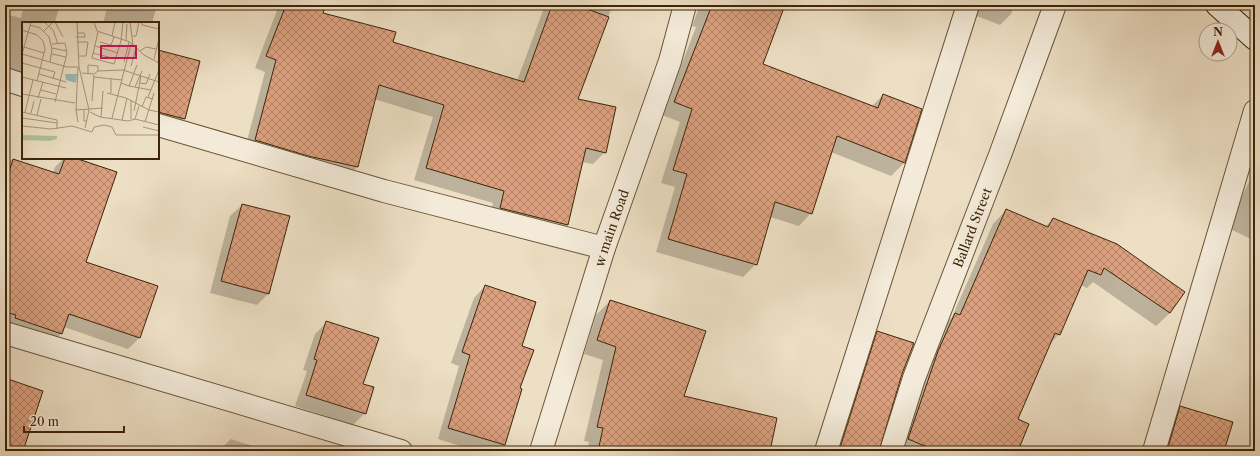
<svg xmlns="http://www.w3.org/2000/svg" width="1260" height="456" viewBox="0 0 1260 456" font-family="'Libre Caslon Text',serif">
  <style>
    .shadow { fill: #0003 }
    .building { fill: url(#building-cross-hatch); stroke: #3e2507 }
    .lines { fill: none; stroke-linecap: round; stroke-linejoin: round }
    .street-casing { stroke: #6a5436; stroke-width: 24 }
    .secondary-casing { stroke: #3e2507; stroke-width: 24 }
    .street { stroke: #f3ead9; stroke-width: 22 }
    .secondary { stroke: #f3ead9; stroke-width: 22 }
    .labels { text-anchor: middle; stroke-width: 3; stroke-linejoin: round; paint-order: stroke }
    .street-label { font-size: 13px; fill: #3e2507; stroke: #f3ead9 }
    .inset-road { fill: none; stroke: #a79578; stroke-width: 1 }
    .view { fill: #c2185b; fill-opacity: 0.15; stroke: #c2185b; stroke-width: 2 }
    .inset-edge { fill: none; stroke: #3e2507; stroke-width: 2 }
  </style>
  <defs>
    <pattern id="building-cross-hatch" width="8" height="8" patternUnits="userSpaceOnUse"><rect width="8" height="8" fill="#dba07f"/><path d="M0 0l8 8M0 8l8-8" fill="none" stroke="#b38266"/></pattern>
  </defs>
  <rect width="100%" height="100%" fill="#eddfc4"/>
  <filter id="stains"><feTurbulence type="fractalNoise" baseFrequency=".005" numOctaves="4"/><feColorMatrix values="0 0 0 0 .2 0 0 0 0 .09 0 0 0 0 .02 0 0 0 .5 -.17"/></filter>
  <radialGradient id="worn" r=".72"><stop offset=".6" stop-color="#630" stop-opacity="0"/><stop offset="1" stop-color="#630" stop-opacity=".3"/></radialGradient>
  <path class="shadow" d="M24 5H60L55 22 60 23H23V89L5 81V14L21 18Z
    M108 5H157L152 23H103Z
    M279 5H325L322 14 392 42 517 81 545 5H617L610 12 577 99 605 152 593 164 582 162 567 225 555 237 489 220 493 203 414 180 433 117 374 99 357 167 345 179 244 152 265 72 255 68Z
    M700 5H784L762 64 872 106 883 95 921 109 904 163 891 176 831 152 811 213 799 226 770 217 756 264 743 277 656 252 675 187 661 183 680 122 662 115 696 27 692 26Z
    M965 5H1015L1011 14 1000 25 969 13Z
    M158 55 184 118 173 130 158 126Z
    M5 158 53 173 55 167 64 158H72L84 262 139 338 128 349 64 327 62 333 50 344 5 326Z
    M1255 175V241L1226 227 1250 180Z
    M242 205 268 294 257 305 210 293 230 216Z
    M1006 210 1045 227 1053 219 1184 292 1170 313 1156 326 1093 282 1087 288 1081 285 1059 334 1049 345 1017 420V451H896L942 327 952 317 993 224Z
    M485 286 518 389 504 445 498 451H476L438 439 459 366 451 363 474 298Z
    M610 301 683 397 769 451H587L589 442 584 441 603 360 584 354 596 315Z
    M327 322 362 385 365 413 353 425 295 406 307 371 303 370 315 334Z
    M878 332 901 374 878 451H832L866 344Z
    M1181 407 1223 451H1161L1171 417Z
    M231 439 267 451H218Z
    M298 448 309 451H295Z"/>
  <path class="building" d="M286 5H326L323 13 396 32 393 42 524 82 552 5H576L609 17 578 99 616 107 606 153 586 148 568 225 500 208 504 191 426 168 444 105 379 85 358 167 308 156 255 140 276 60 266 56Z
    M712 5H785L763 64 878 108 883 94 922 109 905 163 837 136 812 214 775 202 757 265 668 239 687 174 673 170 692 109 674 102Z
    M158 50 200 61 185 119 158 112Z
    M65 158H75L117 172 86 262 158 286 140 338 69 314 62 334 15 318 16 315 5 312V186L13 159 59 174Z
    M242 204 290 216 269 294 221 281Z
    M1006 209 1048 227 1053 218 1117 244 1185 292 1170 313 1104 268 1101 275 1088 270 1060 335 1055 333 1018 419 1029 424 1018 451H937L908 439 938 351 955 313 960 315Z
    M485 285 536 302 522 346 534 350 520 388 522 389 505 445 448 428 470 355 462 352Z
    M610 300 706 331 684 396 777 418 770 451H598L603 428 597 427 616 347 597 340Z
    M326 321 379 338 363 384 374 387 366 414 306 395 317 360 314 359Z
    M877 331 914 343 902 374 879 451H839Z
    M5 378 43 391 23 451H5Z
    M1180 406 1233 422 1224 451H1167Z"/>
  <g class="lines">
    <defs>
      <g id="street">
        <path d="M5 79 23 85"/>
        <path d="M158 125 384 191 604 248"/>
        <path d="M5 333 401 451"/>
        <path id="s1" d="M541 451 604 248 670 61 685 5"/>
        <path d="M826 451 968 5"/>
        <path id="s2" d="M891 451 914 378 1000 155 1055 5"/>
        <path d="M1154 451 1255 111"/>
      </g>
      <path id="secondary" d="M1217 5 1255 39"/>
    </defs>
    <use href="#street" class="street-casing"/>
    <use href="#secondary" class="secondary-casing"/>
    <use href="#street" class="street"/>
    <use href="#secondary" class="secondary"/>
  </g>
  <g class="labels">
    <g class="street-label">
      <text dy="5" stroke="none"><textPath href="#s1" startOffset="234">w main Road</textPath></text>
      <text dy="5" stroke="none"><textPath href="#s2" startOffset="238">Ballard Street</textPath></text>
    </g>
  </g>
  <g transform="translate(22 22)">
    <rect width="137" height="137" fill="#eddfc4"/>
    <path d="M0 113 35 114V117L27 119 0 118Z" fill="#b3c398"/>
    <path d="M43 52H55L54 61 44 58Z" fill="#9bbbba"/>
    <path class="inset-road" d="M22 0 31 8 36 22M33 0 41 15M55 0 57 45 67 88 63 106M72 0 75 9 108 20 122 33 137 41M108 0 111 23M120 0V3L137 7M8 3 18 6 27 15 30 27 28 40M0 8 15 13 21 19 23 27 15 59M22 9 31 0M76 10 70 36 92 42 99 19 101 0M90 14 93 0M110 14H114L117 0M54 15H63L62 11H55M104 19 105 2M55 20H66L64 34H56M78 20 89 23 92 15M30 22 43 21 45 31 33 80M73 24 96 31M2 25 22 31M30 26 45 29M118 29 124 25 134 27M71 31 94 37M0 32 45 45H56M0 32 9 0M30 32 44 35M132 37 137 17M102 40 107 20M0 41 33 50 31 56M109 44 114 26M56 45 54 88 81 86M60 51 72 52 76 49 101 48 137 60M66 51V43L76 44V49M17 52 44 60M0 55 44 66M72 55 100 58M89 57V71M99 61 107 64 115 43M118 61 124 62 128 52M107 64 129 68M113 65 120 49M19 68 34 72M85 71 104 76 127 88 137 90M0 72 53 81M126 75 137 48M16 76 21 60M109 78V97M70 79 72 53M120 85 124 75 131 77M54 88 56 100M62 88V99H65M112 89 119 54M0 90 35 98V107M3 90 11 58M68 90 78 95 106 99 113 97 137 103M9 91 12 79M15 93 19 77M79 95 81 69M0 96 35 101M90 96 109 22M113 97 117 84M100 98 105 76M123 100 132 71M0 104 29 107 50 104 70 110 72 105 82 103 90 105 94 113H137M121 105 137 109"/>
    <path class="view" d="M79 24H114V36H79Z"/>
    <rect width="137" height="137" class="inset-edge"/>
  </g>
  <rect width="1260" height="456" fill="none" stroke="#eddfc4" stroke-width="20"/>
  <rect x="6" y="6" width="1248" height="444" fill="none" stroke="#3e2507" stroke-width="2"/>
  <rect x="10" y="10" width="1240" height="436" fill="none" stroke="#3e2507"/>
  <g transform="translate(1218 42)"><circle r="19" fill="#f3ead9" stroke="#ab9b85"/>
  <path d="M0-3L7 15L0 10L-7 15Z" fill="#8f2418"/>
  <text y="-6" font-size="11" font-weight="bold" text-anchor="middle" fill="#3e2507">N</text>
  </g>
  <path d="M24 426v6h100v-6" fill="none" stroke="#3e2507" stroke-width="2"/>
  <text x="30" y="426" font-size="12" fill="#3e2507" stroke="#f3ead9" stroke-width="3" paint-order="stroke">20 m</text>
  <rect width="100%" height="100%" filter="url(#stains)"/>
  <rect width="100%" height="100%" fill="url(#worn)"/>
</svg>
